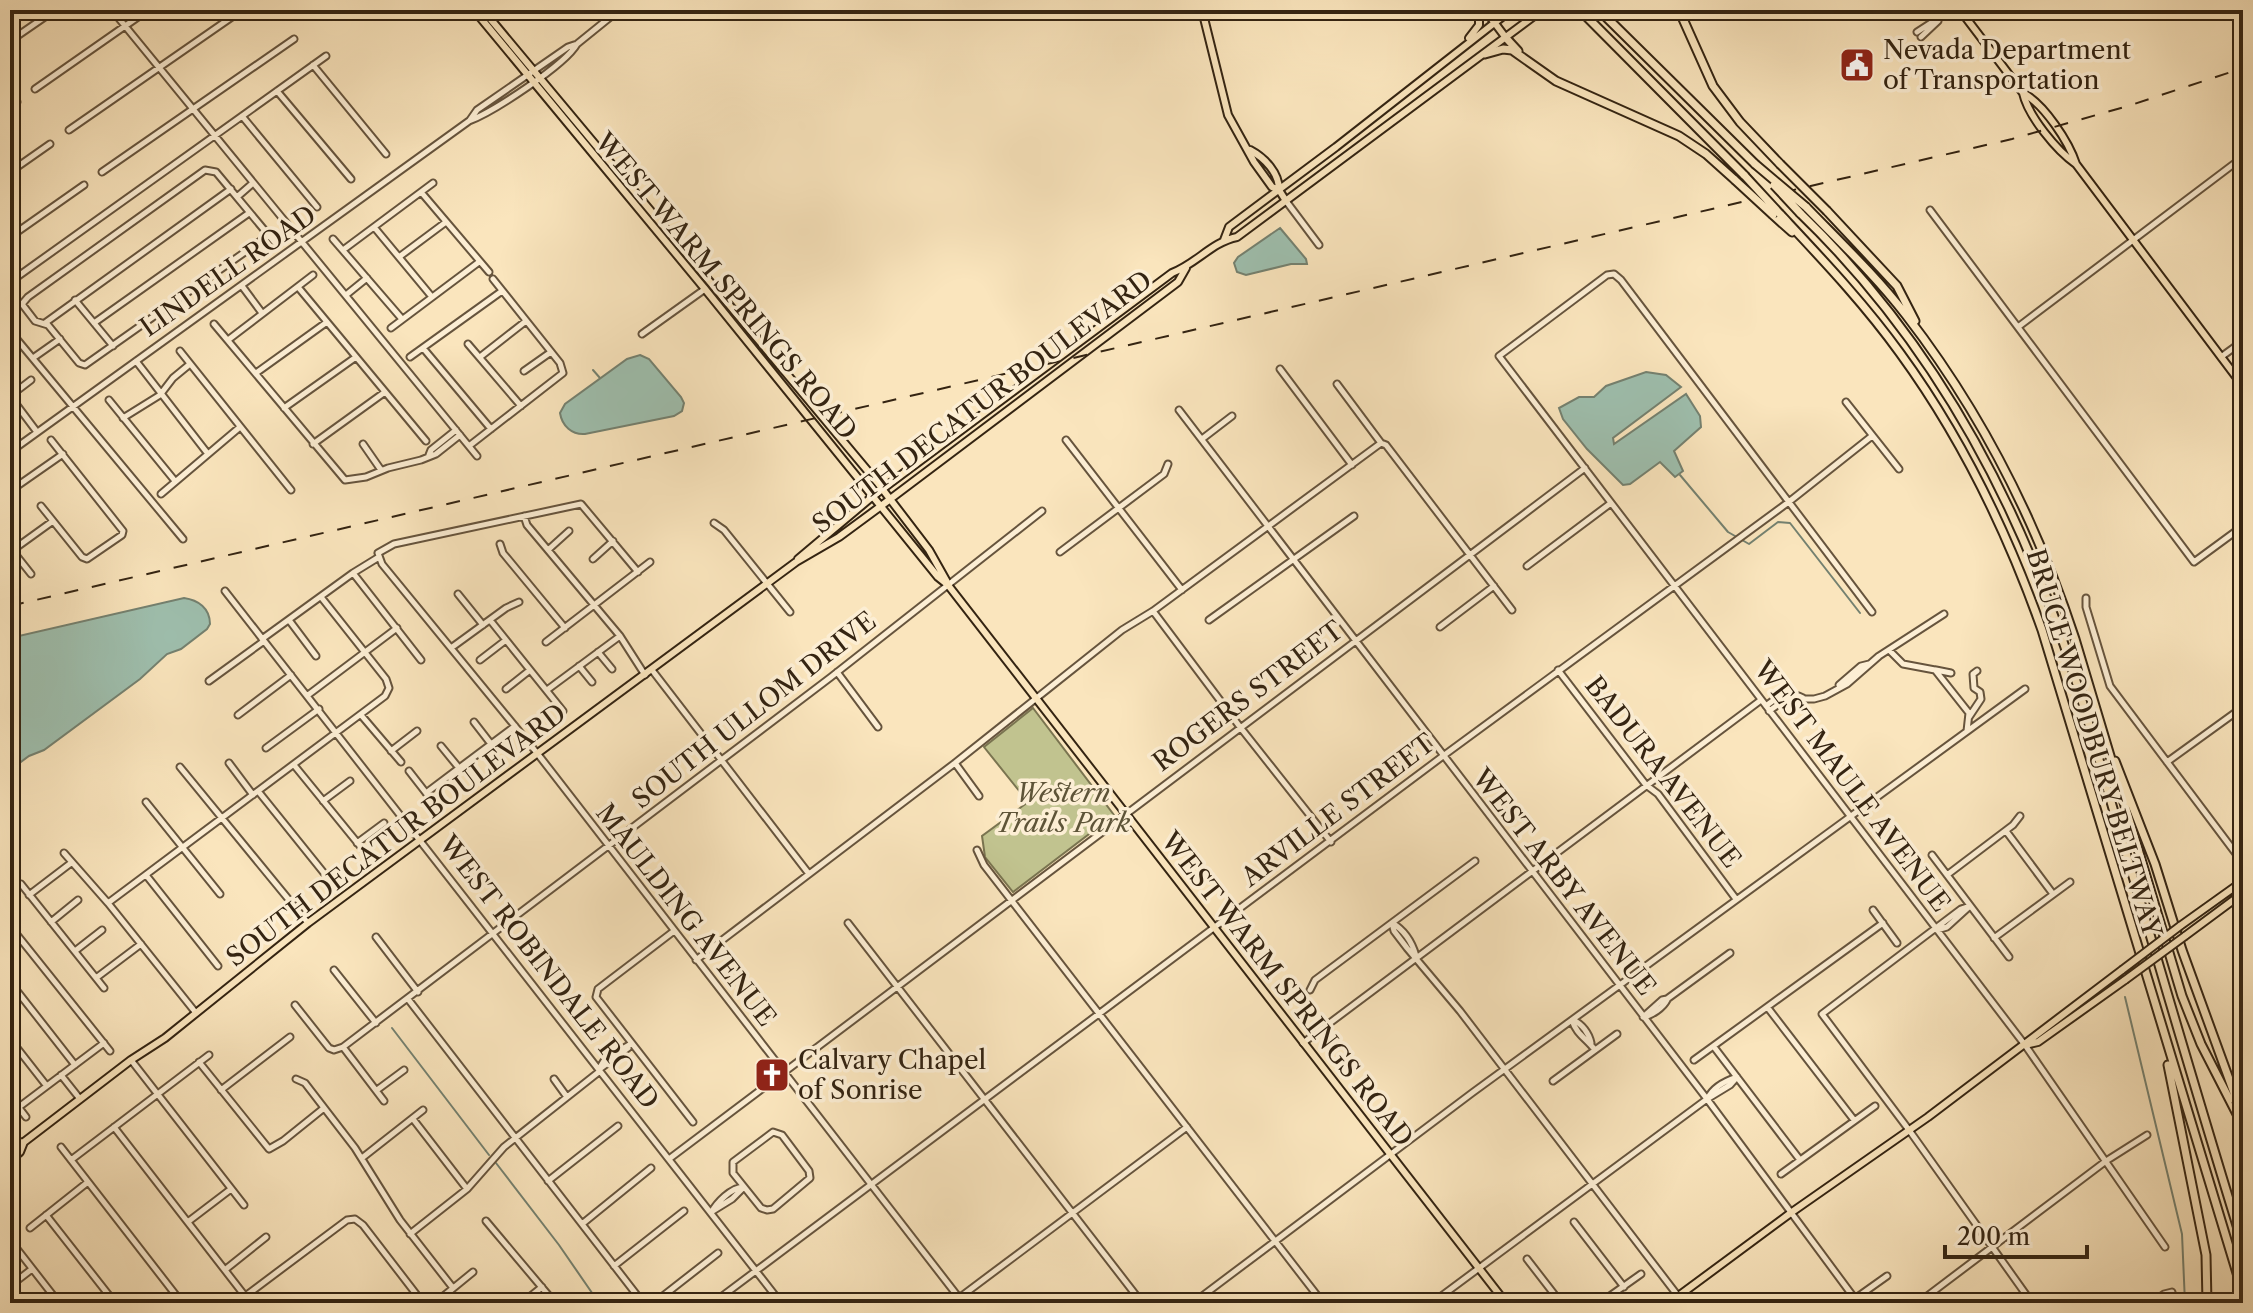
<svg xmlns="http://www.w3.org/2000/svg" width="2253" height="1313" viewBox="0 0 2253 1313" font-family="'Libre Caslon Text',serif">
  <style>
    .green { fill: #c1c38f; stroke: #7a7450; stroke-width: 2 }
    .water { fill: #9ebfae; stroke: #748170; stroke-width: 2 }
    .lines { fill: none; stroke-linecap: round; stroke-linejoin: round }
    .stream { stroke: #748170; stroke-width: 2 }
    .minor-casing { stroke: #66543d; stroke-width: 9 }
    .major-casing { stroke: #342412; stroke-width: 10 }
    .highway-casing { stroke: #342412; stroke-width: 11 }
    .minor { stroke: #fceed4; stroke-width: 5 }
    .major { stroke: #fae5bd; stroke-width: 6 }
    .highway { stroke: #fae5bd; stroke-width: 7 }
    .rail { stroke: #342412; stroke-width: 2; stroke-dasharray: 14 14; stroke-linecap: butt }
    .major-bridge-casing { stroke: #342412; stroke-width: 10; stroke-linecap: butt }
    .highway-bridge-casing { stroke: #342412; stroke-width: 11; stroke-linecap: butt }
    .major-bridge { stroke: #fae5bd; stroke-width: 6 }
    .highway-bridge { stroke: #fae5bd; stroke-width: 7 }
    .labels { text-anchor: middle; stroke-width: 7; stroke-linejoin: round; paint-order: stroke }
    .poi-label { font-size: 26px; fill: #342412; stroke: #fceed4; text-anchor: start }
    .street-label { font-size: 26px; fill: #342412; stroke: #fceed4 }
    .park-label { font-size: 26px; font-style: italic; fill: #5e5438; stroke: #fceed4 }
  </style>
  <rect width="100%" height="100%" fill="#fae5bd"/>
  <filter id="stains"><feTurbulence type="fractalNoise" baseFrequency=".0025" numOctaves="4"/><feColorMatrix values="0 0 0 0 .2 0 0 0 0 .09 0 0 0 0 .02 0 0 0 .5 -.17"/></filter>
  <radialGradient id="worn" r=".72"><stop offset=".6" stop-color="#630" stop-opacity="0"/><stop offset="1" stop-color="#630" stop-opacity=".3"/></radialGradient>
  <path class="green" d="M1033 708 1114 815 1013 892 985 857 982 836 1028 802 984 747Z"/>
  <path class="water" d="M1280 228 1306 259 1307 264H1291L1246 275 1237 272 1234 263 1238 257Z
    M640 355 649 359 681 397 684 403 682 411 674 416 585 434C572 435 562 426 560 413L565 404 627 359Z
    M1646 372 1666 375 1681 387 1613 438 1614 444 1686 394 1700 416 1701 427 1674 451 1683 471 1675 477 1660 462 1630 484 1623 485 1587 449 1563 419 1559 408 1579 397H1594L1606 386Z
    M184 598C198 600 210 608 210 624L207 629 181 649 167 654 140 679 44 750 29 756 10 770V638Z"/>
  <g class="lines">
    <path class="stream" d="M593 370 600 378
      M1680 475 1728 532 1749 544 1778 522 1790 523 1860 613
      M2125 997 2182 1234 2185 1303
      M392 1028 489 1155
      M496 1163 559 1245 599 1303"/>
    <defs>
      <path id="minor" d="M112 10 477 456
        M1917 32 1951 10
        M1921 37 1938 21
        M10 41 55 10
        M313 65 386 154
        M35 89 148 10
        M277 91 351 179
        M10 106 17 102
        M242 116 317 207
        M470 120 477 110 568 47 577 44 619 10
        M69 130 242 10
        M10 172 50 144
        M102 172 294 39
        M421 192 489 272
        M237 197 253 183
        M1286 201 1319 245
        M1930 210 2194 562 2243 526
        M374 227 432 297
        M269 235 85 365 79 363 48 325 35 321 22 304 28 297 205 170 216 172 276 244
        M10 237 84 185
        M333 239 402 319
        M343 250 433 183
        M399 257 446 222
        M10 282 326 56
        M242 286 262 313
        M298 287 426 441
        M346 295 367 278
        M75 300 113 346
        M45 323 231 189
        M94 323 249 213
        M214 324 345 480 366 477 388 468 421 460 436 454 460 435
        M2018 327 2243 157
        M391 328 479 262
        M10 331 183 539
        M642 334 705 289
        M228 340 313 275
        M468 344 521 406
        M423 348 491 429
        M180 351 291 490
        M410 357 502 291
        M480 357 526 321
        M2221 357 2243 341
        M33 358 60 339
        M136 361 208 454
        M1280 369 1352 465
        M524 371 551 352
        M256 373 327 322
        M1337 384 1381 443 1386 445 1512 610
        M10 396 37 432
        M10 396 31 380
        M109 400 175 481
        M1846 402 1899 469
        M284 408 356 357
        M1179 410 1707 1099 1858 1303
        M123 418 160 395 173 378 190 364
        M1202 439 1232 416
        M1066 440 1182 590
        M313 444 385 392
        M363 444 381 470
        M469 446 563 373 560 363 493 279
        M10 452 469 121C493 112 565 65 577 44
        M429 455 431 450 456 430
        M10 491 63 454
        M161 494 240 427
        M41 506 82 557 87 559 122 535 123 531 51 440
        M524 516 527 525 620 636 645 675
        M714 523 724 530 790 612
        M500 544 503 553 565 628
        M12 550 31 574
        M548 550 569 531
        M10 552 53 521
        M1060 552 1164 474 1168 464
        M593 559 613 541
        M1527 566 1611 503
        M638 572 581 504 394 544 378 553 382 564 537 753 963 1303
        M353 573 421 660
        M225 591 781 1303
        M458 594 483 625
        M2086 598V607L2110 686 2243 863
        M1153 611 1240 727 1331 842
        M1872 612 1621 280 1614 274 1607 275 1499 356 2025 1045 2165 1247
        M289 620 316 656
        M490 620 563 711
        M1209 620 1354 516
        M1440 627 1494 586
        M262 639 353 573 379 557
        M546 642 650 562
        M451 648 506 608 519 602
        M1889 650 1903 664 1935 670 1969 713 1967 731
        M598 652 612 669
        M480 660 506 640
        M579 666 592 682
        M652 670 809 874
        M1558 670 1646 785 1658 794 1736 899
        M1936 670 1951 673
        M837 672 878 727
        M209 681 264 641
        M1839 685 1861 666 1869 664
        M506 689 530 670
        M547 690 620 636
        M308 695 397 628
        M1766 706C1780 695 1786 689 1803 698
        M1769 711 1786 699H1814L1825 696 1847 684 1879 656 1944 614
        M238 715 291 675
        M361 715 401 762
        M1969 717 1981 699 1980 692 1974 688 1973 674 1977 671
        M474 722 491 744
        M441 746 459 768
        M266 748 319 709
        M391 751 417 731
        M2167 762 2243 707
        M229 763 253 795
        M955 763 979 796
        M294 765 369 857
        M180 767 308 923
        M409 771 437 807
        M258 791 332 883
        M426 793 515 726
        M323 801 350 781
        M146 802 220 894
        M2006 831 2053 894
        M357 843 384 823
        M977 850 984 865 1323 1303
        M64 853 108 903 196 1013
        M1932 855 2009 957
        M146 875 218 966
        M1947 875 2013 825 2020 816
        M21 884 104 988
        M29 895 71 863
        M108 903 385 696 389 688 386 679 321 597
        M1970 906 1961 909 1822 1014 1909 1130 2032 1303
        M1873 910 1897 943
        M51 922 78 900
        M848 923 1142 1303
        M1392 923 1394 931 1407 948 1460 1011 1678 1296
        M1392 923C1404 930 1412 942 1416 956
        M10 926 110 1051
        M1937 930 1947 927 1970 906
        M674 931 598 989 596 997 693 1122
        M376 937 418 992
        M1994 938 2070 882
        M75 951 102 930
        M696 960 955 763 1122 630 1153 611 1381 443
        M334 970 376 1023
        M96 978 141 944
        M10 982 75 1065
        M1310 990 1315 980 1475 861
        M408 999 643 1303
        M295 1005 329 1048 334 1050 343 1047 831 677 1042 511
        M1768 1008 1854 1120
        M1643 1017 1662 1000 1667 999 1730 953
        M1644 1017C1652 1015 1663 1008 1667 1000
        M1572 1020C1576 1034 1587 1039 1595 1050
        M1573 1020C1582 1024 1589 1033 1591 1043
        M10 1039 46 1085
        M1303 1043 1761 700
        M343 1047 384 1101
        M1714 1047 1800 1160
        M131 1060 244 1205
        M1694 1060 1883 923
        M199 1062 269 1149 283 1141 324 1108
        M601 1068 628 1048
        M599 1069 605 1059 631 1044
        M61 1075 80 1099
        M296 1079 305 1083 355 1148 400 1220 453 1288
        M554 1079 567 1097
        M1553 1081 1617 1034
        M221 1090 290 1037
        M377 1090 404 1070
        M10 1096 26 1117
        M1708 1098C1713 1087 1725 1081 1737 1077
        M19 1107 104 1043
        M413 1119 467 1189
        M114 1127 245 1296
        M773 1132 782 1135 809 1171 810 1178 773 1209 767 1210 761 1208 733 1173V1162Z
        M61 1147 182 1303
        M362 1158 423 1110
        M669 1159 1585 468
        M71 1160 209 1055
        M1781 1174 1875 1106
        M548 1181 618 1126
        M711 1212 732 1199 744 1187
        M711 1213C717 1202 731 1188 743 1187
        M46 1215 115 1303
        M189 1221 231 1189
        M486 1221 555 1303
        M1574 1222 1624 1287
        M582 1224 651 1168
        M30 1228 88 1182
        M410 1234 467 1189 504 1147 600 1071
        M10 1240 59 1303
        M1527 1259 1561 1303
        M614 1266 684 1211
        M226 1269 266 1237
        M10 1286 32 1269
        M959 1298 1187 1127
        M236 1303 347 1220 355 1219 363 1225 423 1303
        M435 1303 473 1272
        M522 1303 542 1287
        M654 1303 718 1253
        M713 1303 1443 756 1790 501 1872 436
        M1193 1303 1472 1093 2025 689
        M1432 1303 1707 1099 1730 1085 1737 1077
        M1600 1303 1641 1274
        M1849 1303 1887 1276
        M1918 1303 2106 1161 2147 1135
        M2152 1303 2164 1294 2172 1292"/>
      <path id="major" d="M474 10 705 289 938 577 948 585 1506 1303
        M483 10 877 482 929 550 947 582
        M1202 10 1228 115 1254 162 1272 187 1279 190 1286 201
        M1485 10 1506 38
        M1960 10 2023 93C2044 104 2069 142 2076 164L2243 386
        M1469 38 1479 25V10
        M2023 93C2028 116 2057 151 2076 164
        M1250 150C1265 158 1279 173 1279 190
        M1224 240 1229 227 1336 147 1511 10
        M798 559 873 496 1172 273C1196 264 1212 242 1237 237L1542 10
        M2180 926 2243 881
        M2185 936 2243 893
        M2025 1045 2038 1042 2125 980
        M10 1144 24 1142
        M10 1160 20 1152 24 1142 131 1060 165 1038 308 923 796 562 839 537 881 506 1178 282 1186 268
        M1669 1303 1792 1212 1928 1117 2122 970"/>
      <path id="highway" d="M1580 10 1745 176
        M1599 10 1755 164
        M1679 10 1713 86 1740 122 1780 164
        M1506 38 1518 51
        M1485 54 1503 49 1512 50 1556 81 1679 136 1706 154 1735 180
        M1806 207C1840 242 1876 276 1906 315 1981 412 2037 523 2075 639L2182 996 2201 1044 2240 1120
        M1827 211 1897 286 1915 321
        M1800 213C1916 325 1998 463 2053 614 2081 687 2099 764 2122 839 2162 975 2201 1110 2243 1245
        M1780 214C1822 259 1864 303 1900 353 1962 438 2007 531 2042 630L2243 1293
        M1773 215 1792 232
        M2115 761 2155 864 2182 950 2237 1101
        M2168 1065 2206 1255 2207 1303"/>
    </defs>
    <use href="#minor" class="minor-casing"/>
    <use href="#major" class="major-casing"/>
    <use href="#highway" class="highway-casing"/>
    <use href="#minor" class="minor"/>
    <use href="#major" class="major"/>
    <use href="#highway" class="highway"/>
    <path class="rail" d="M10 606 2012 139 2128 106 2243 68"/>
    <defs>
      <path id="major-bridge" d="M2122 970 2180 926
        M2125 980 2185 936"/>
      <path id="highway-bridge" d="M1755 164 1806 207
        M1780 164 1827 211
        M1745 176 1780 214
        M1735 180 1773 215
        M1774 185 1800 213
        M2237 1101 2243 1132"/>
    </defs>
    <use href="#major-bridge" class="major-bridge-casing"/>
    <use href="#highway-bridge" class="highway-bridge-casing"/>
    <use href="#major-bridge" class="major-bridge"/>
    <use href="#highway-bridge" class="highway-bridge"/>
  </g>
  <defs>
    <symbol id="civic-square" viewBox="-11 -11 22 22"><rect x="-9" y="-9" width="18" height="18" rx="4" fill="#8f2418" stroke="#fceed4"/><path d="M-.6-6.5H3V-4.5H.6V-3L4-1V1h2V6H-6V1h2V-1L-.6-3ZM-1.2 2.5V6h2.4V2.5Z" fill="#fff"/></symbol>
    <symbol id="church-square" viewBox="-11 -11 22 22"><rect x="-9" y="-9" width="18" height="18" rx="4" fill="#8f2418" stroke="#fceed4"/><path d="M-1.2-6h2.4v3.5h3.3v2.4h-3.3V6h-2.4V-.1h-3.3v-2.4h3.3Z" fill="#fff"/></symbol>
  </defs>
  <g fill-rule="evenodd">
    <use href="#civic-square" x="1837" y="45" width="40" height="40"/>
    <use href="#church-square" x="752" y="1055" width="40" height="40"/>
  </g>
  <g class="labels">
    <g class="poi-label">
      <text x="1883" y="59">Nevada Department<tspan x="1883" dy="30">of Transportation</tspan></text>
      <text x="798" y="1069">Calvary Chapel<tspan x="798" dy="30">of Sonrise</tspan></text>
    </g>
    <g class="street-label">
      <text transform="translate(228 271) rotate(-35)" y="9">LINDELL ROAD</text>
      <text transform="translate(726 286) rotate(50)" y="9">WEST WARM SPRINGS ROAD</text>
      <text transform="translate(982 402) rotate(-37)" y="9">SOUTH DECATUR BOULEVARD</text>
      <text transform="translate(1248 696) rotate(-37)" y="9">ROGERS STREET</text>
      <text transform="translate(754 710) rotate(-38)" y="9">SOUTH ULLOM DRIVE</text>
      <text transform="translate(2094 743) rotate(73)" y="9">BRUCE WOODBURY BELTWAY</text>
      <text transform="translate(1663 772) rotate(52)" y="9">BADURA AVENUE</text>
      <text transform="translate(1852 786) rotate(53)" y="9">WEST MAULE AVENUE</text>
      <text transform="translate(1338 810) rotate(-37)" y="9">ARVILLE STREET</text>
      <text transform="translate(396 835) rotate(-37)" y="9">SOUTH DECATUR BOULEVARD</text>
      <text transform="translate(1564 882) rotate(52)" y="9">WEST ARBY AVENUE</text>
      <text transform="translate(686 915) rotate(52)" y="9">MAULDING AVENUE</text>
      <text transform="translate(549 972) rotate(52)" y="9">WEST ROBINDALE ROAD</text>
      <text transform="translate(1287 989) rotate(52)" y="9">WEST WARM SPRINGS ROAD</text>
    </g>
    <g class="park-label">
      <text x="1063" y="802">Western<tspan x="1063" dy="30">Trails Park</tspan></text>
    </g>
  </g>
  <rect width="2253" height="1313" fill="none" stroke="#fae5bd" stroke-width="40"/>
  <rect x="12" y="12" width="2229" height="1289" fill="none" stroke="#342412" stroke-width="4"/>
  <rect x="20" y="20" width="2213" height="1273" fill="none" stroke="#342412" stroke-width="2"/>
  <path d="M1945 1245v12h142v-12" fill="none" stroke="#342412" stroke-width="4"/>
  <text x="1957" y="1245" font-size="24" fill="#342412" stroke="#fceed4" stroke-width="6" paint-order="stroke">200 m</text>
  <rect width="100%" height="100%" filter="url(#stains)"/>
  <rect width="100%" height="100%" fill="url(#worn)"/>
</svg>
